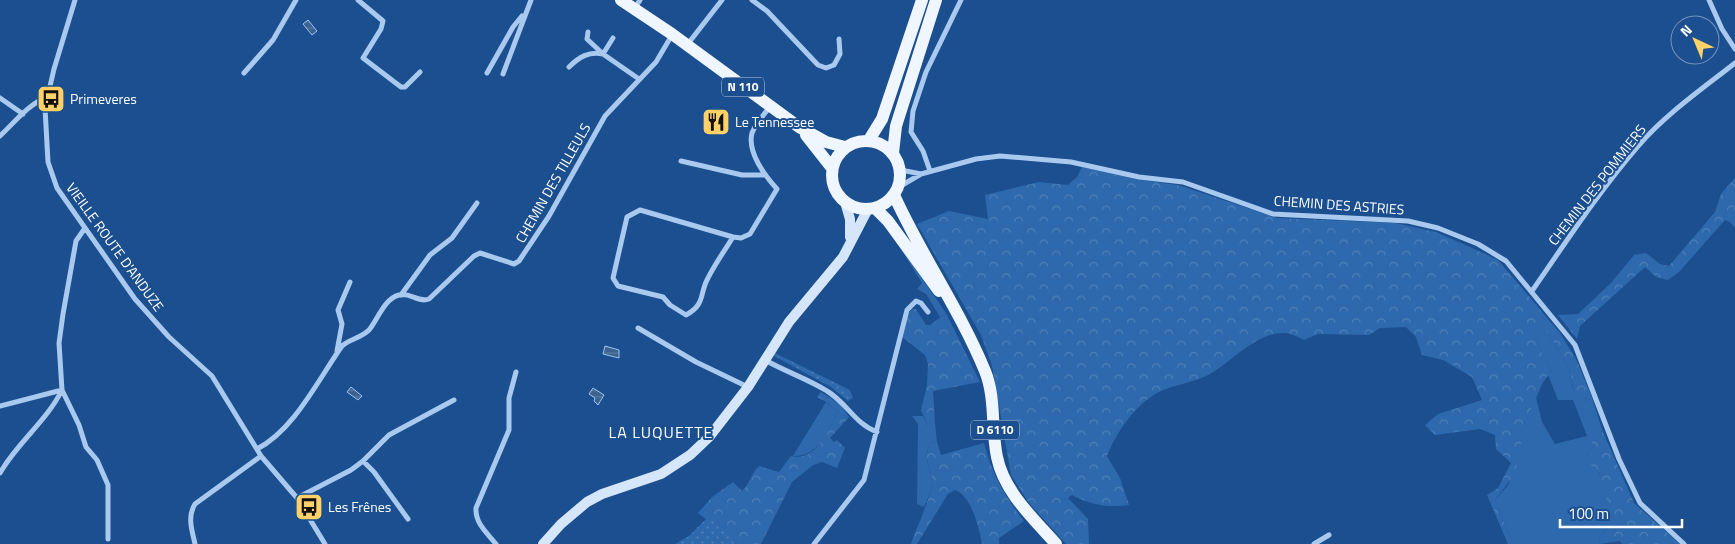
<svg xmlns="http://www.w3.org/2000/svg" width="1735" height="544" viewBox="0 0 1735 544" font-family="'Titillium Web',sans-serif">
  <style>
    .grass { fill: #2e69ad }
    .forest { fill: url(#forest-crowns) }
    .garden { fill: url(#garden-dots) }
    .water { fill: url(#water-rules); stroke: #9cc4f0 }
    .lines { fill: none; stroke-linecap: round; stroke-linejoin: round }
    .street { stroke: #a9c9ee; stroke-width: 5 }
    .secondary { stroke: #d6e6fa; stroke-width: 10 }
    .primary { stroke: #f0f6ff; stroke-width: 12 }
    .labels { text-anchor: middle; stroke-width: 4; stroke-linejoin: round; paint-order: stroke }
    .shield { fill: #1b4f8f; stroke: #bbcadd; stroke-width: 1 }
    .shield-label { font-size: 12px; font-weight: bold; fill: #fff }
    .poi-label { font-size: 14px; fill: #fff; stroke: #1b4f8f; text-anchor: start }
    .street-label { font-size: 14px; fill: #fff; stroke: #1b4f8f }
    .quarter-label { font-size: 16px; letter-spacing: 1px; fill: #fff; stroke: #1b4f8f }
  </style>
  <defs>
    <pattern id="forest-crowns" width="20" height="18" patternUnits="userSpaceOnUse" patternTransform="scale(1.25)"><rect width="20" height="18" fill="#2e69ad"/><path d="M2 6a3 3 0 1 1 6 0M12 15a3 3 0 1 1 6 0" fill="none" stroke="#4d80b9"/></pattern>
    <pattern id="garden-dots" width="8" height="8" patternUnits="userSpaceOnUse" patternTransform="scale(1.25)"><rect width="8" height="8" fill="#2e69ad"/><path d="M2 2h.1M6 6h.1" fill="none" stroke="#4d80b9" stroke-width="1.8" stroke-linecap="round"/></pattern>
    <pattern id="water-rules" width="6" height="5" patternUnits="userSpaceOnUse" patternTransform="scale(1.25)"><rect width="6" height="5" fill="#3c6290"/><path d="M0 2.5h6" fill="none" stroke="#597aa1"/></pattern>
  </defs>
  <rect width="100%" height="100%" fill="#1b4f8f"/>
  <path class="grass" d="M894 238 946 313 940 317 926 294 917 289 922 283Z
    M1541 327 1545 329 1569 368 1573 389 1581 403 1592 398 1603 432 1597 430 1593 446 1586 456C1590 464 1596 469 1600 475 1602 478 1612 518 1612 522L1599 539 1600 544H1513L1495 500 1508 485 1516 468 1517 460 1521 452V432L1536 397 1542 422 1555 444 1587 436 1573 400H1558L1548 375 1551 372 1537 342 1538 328Z
    M826 402 837 412C829 431 818 457 793 456Z
    M912 416H923L928 426 935 423 937 442 931 443C921 457 932 469 932 483 932 491 927 500 924 507L917 504 918 424Z"/>
  <path class="forest" d="M1082 167 1140 180 1178 185 1277 218 1395 223 1436 232 1470 247 1498 260 1560 333 1577 361 1592 398 1581 403 1576 401 1569 368 1545 329 1539 328 1537 342 1551 372 1543 382 1521 432V452L1514 475 1495 500 1513 544H1508L1487 495 1498 488 1511 463 1496 449 1495 435 1480 429 1435 435 1425 425 1438 414 1482 400 1472 377 1443 360 1422 355 1416 337 1406 327 1380 328 1369 335 1318 334 1304 340C1298 337 1292 334 1286 333 1258 331 1232 361 1210 374 1194 383 1175 384 1159 392 1134 405 1117 432 1107 456L1120 478 1129 505C1106 508 1092 505 1072 495L1068 498 1088 519 1089 544H1066L1029 503 1011 475 992 366 981 335 917 224 949 211 988 219 985 195 1039 182 1068 185 1077 177Z
    M1735 178V228L1730 222 1725 220 1679 272 1668 280 1656 277 1645 267 1580 326 1577 339 1558 315 1578 314 1611 283 1634 255 1646 253 1660 264 1669 266 1715 212 1721 194Z
    M912 309H916L926 325H930L946 313 980 382 933 391 935 423 931 426H928L921 410 927 385 928 364 925 355 902 337 908 314Z
    M821 392 841 405 849 417 830 438 834 442 837 440 845 448 837 468 822 462 813 465 792 482 761 544H738L716 519 707 520 698 513 712 497 733 482 742 491C751 483 750 474 759 466L779 472 791 456C816 462 829 430 837 412L828 403 817 397Z
    M1597 430 1603 432 1634 503 1680 544H1622L1620 541 1600 544 1599 539 1612 522 1600 474 1586 461V456L1593 446 1590 433Z
    M937 442 941 455 984 443C991 472 1005 497 1024 521L999 538V544H982C979 528 972 496 955 490L948 494 917 544H911C915 532 931 496 932 485 933 470 921 458 931 443Z"/>
  <path class="garden" d="M775 353 850 390 853 398 848 401 831 387 774 356Z
    M706 519H716L738 544H675L689 536Z"/>
  <path class="water" d="M308 20 317 31 312 35 303 24Z
    M605 346 619 350V358L603 354Z
    M351 387 362 396 358 400 347 392Z
    M593 388 604 395 598 405 594 401 595 398 589 394Z"/>
  <g class="lines">
    <path class="street" d="M75 0 54 69 45 108 48 162 57 188 135 299 169 337 212 376 261 456 297 498 325 544
      M358 0 383 21 381 29 363 58 401 87H405L420 72
      M752 0 767 11 818 65 826 68 834 65 840 54 839 39
      M1709 0 1722 29 1735 49
      M634 9 640 0
      M588 32 587 39 603 54 639 79
      M687 45 722 0
      M569 67C579 57 589 51 603 54L613 38
      M244 73 273 40 296 0
      M487 73 513 27 522 16
      M503 74 531 0
      M0 98 23 114
      M0 136C14 123 29 103 48 97
      M681 161 742 175H764
      M901 170 921 174
      M930 171 923 151 911 132 913 111 926 72 961 0
      M899 187 921 174 976 159 1000 156 1071 162 1139 177 1183 182 1273 214 1408 221 1438 228 1478 244 1506 261 1575 345 1619 459 1640 503 1684 544
      M85 228 76 241 63 314 59 343 62 390 79 425 86 447 97 460 108 485V539
      M733 237 640 210 627 217 613 278 618 286 663 297 670 305 686 315C706 304 699 294 708 278 715 264 725 250 733 237L741 238 750 234 777 189C765 176 747 152 752 133 756 123 763 115 770 107
      M1532 291C1566 242 1599 191 1639 145 1666 114 1702 89 1735 63
      M401 295 430 255 452 238 477 203
      M638 328 696 362 748 387
      M337 351 342 324 338 310 350 282
      M765 360C784 371 808 379 827 391 847 403 855 424 877 432
      M0 406 62 390
      M257 449C294 430 318 380 342 346 350 339 361 338 369 330 378 319 384 299 399 295 410 292 418 303 429 299L474 256 480 253 514 264 519 261 549 216 605 116 656 62 672 35
      M363 461 389 435 454 400
      M0 473C17 443 46 422 62 390
      M297 498 351 470 363 461 374 472 408 519
      M195 544C192 530 187 517 195 504L261 456
      M496 544C487 533 475 523 476 508L509 430V398L516 372
      M814 544 864 480 907 310 916 301 921 303 928 312
      M1314 544 1329 535"/>
    <path class="secondary" d="M845 202 850 219V237
      M543 544 561 524 587 502 602 494 661 474 690 455 710 436 748 387 789 322 843 257 868 209"/>
    <path class="primary" d="M621 0 672 34 799 127 826 142 845 147
      M806 135 832 168
      M869 140 882 119 922 0
      M832 175a34 34 0 1 1 68 0a34 34 0 1 1-68 0Z
      M893 153 896 126 936 0
      M894 195C921 255 960 310 985 371 996 398 991 429 997 457 1004 492 1034 519 1056 544
      M875 208 888 221 939 291"/>
  </g>
  <defs>
    <symbol id="bus-square" viewBox="-11 -11 22 22"><rect x="-9" y="-9" width="18" height="18" rx="4" fill="#ffd166" stroke="#1b4f8f"/><path d="M-5-6H5V4H4V6H2V4H-2V6H-4V4H-5ZM-3.5-4V0h7V-4ZM-3.5 1.2v1.5H-2V1.2ZM2 1.2v1.5H3.5V1.2Z" fill="#111"/></symbol>
    <symbol id="restaurant-square" viewBox="-11 -11 22 22"><rect x="-9" y="-9" width="18" height="18" rx="4" fill="#ffd166" stroke="#1b4f8f"/><path d="M-5-6h1v4h1v-4h1v4h1v-4h1v5L-1.5 .5V6h-2V.5L-5-1ZM5-6V6H3V1.5H1.5Q1.5-4 5-6Z" fill="#111"/></symbol>
  </defs>
  <g fill-rule="evenodd">
    <use href="#bus-square" x="35" y="83" width="32" height="32"/>
    <use href="#restaurant-square" x="700" y="106" width="32" height="32"/>
    <use href="#bus-square" x="293" y="491" width="32" height="32"/>
  </g>
  <g class="labels">
    <g class="shield">
      <rect x="722" y="77.5" width="42" height="19" rx="4"/>
      <rect x="971" y="420.5" width="48" height="19" rx="4"/>
    </g>
    <g class="shield-label">
      <text x="743" y="91">N 110</text>
      <text x="995" y="434">D 6110</text>
    </g>
    <g class="poi-label">
      <text x="70" y="104">Primeveres</text>
      <text x="735" y="127">Le Tennessee</text>
      <text x="328" y="512">Les Frênes</text>
    </g>
    <g class="street-label">
      <text transform="translate(553 183) rotate(-60)" y="5">CHEMIN DES TILLEULS</text>
      <text transform="translate(1597 185) rotate(-52)" y="5">CHEMIN DES POMMIERS</text>
      <text transform="translate(1339 205) rotate(4)" y="5">CHEMIN DES ASTRIES</text>
      <text transform="translate(115 247) rotate(54)" y="5">VIEILLE ROUTE D'ANDUZE</text>
    </g>
    <g class="quarter-label">
      <text x="661" y="438">LA LUQUETTE</text>
    </g>
  </g>
  <g transform="translate(1695 40) rotate(316)"><circle r="24" fill="#1b4f8f" stroke="#7695bc"/>
  <path d="M0-4L9 19L0 12L-9 19Z" fill="#ffd166"/>
  <text y="-8" font-size="14" font-weight="bold" text-anchor="middle" fill="#ffffff">N</text>
  </g>
  <path d="M1560 519v8h122v-8" fill="none" stroke="#ffffff" stroke-width="2.5"/>
  <text x="1568" y="519" font-size="15" fill="#ffffff" stroke="#1b4f8f" stroke-width="4" paint-order="stroke">100 m</text>
</svg>
